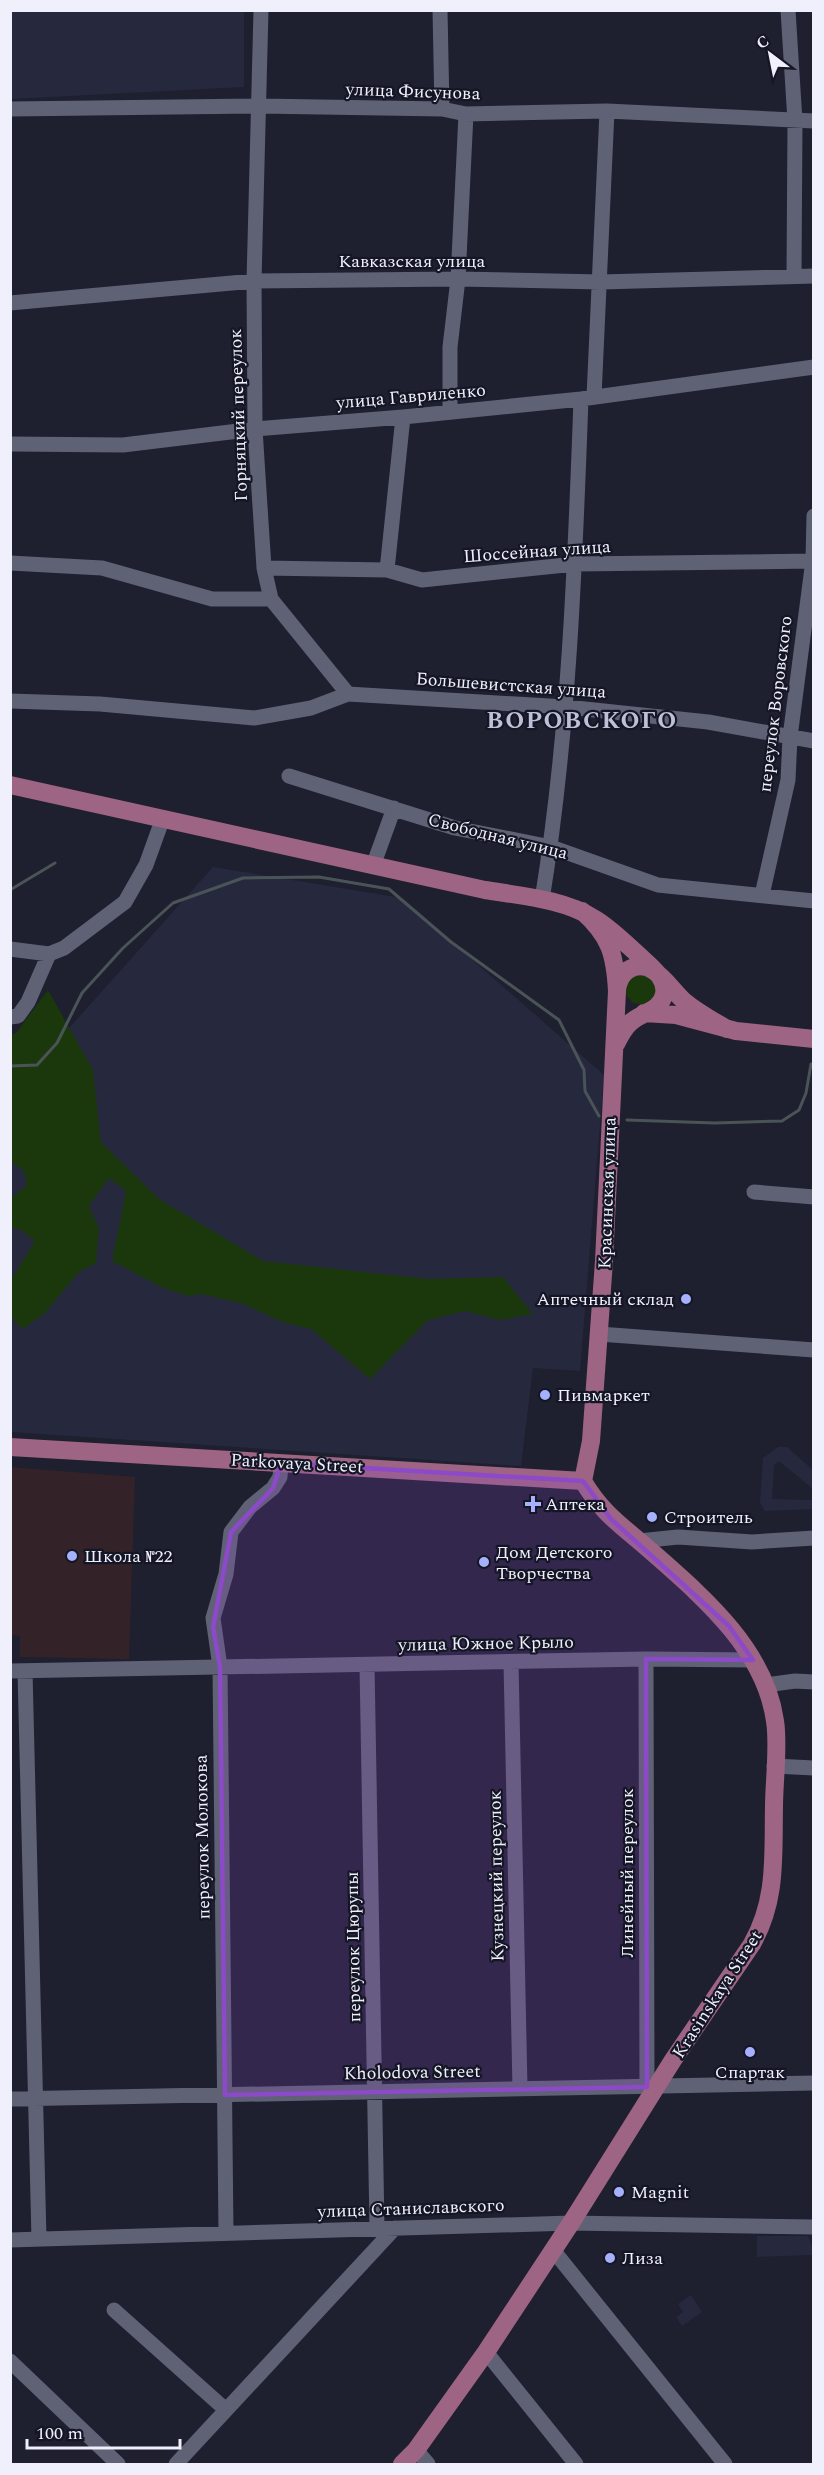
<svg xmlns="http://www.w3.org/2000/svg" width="824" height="2475" viewBox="0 0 824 2475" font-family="Spectral,serif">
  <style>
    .built { fill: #26283e }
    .education { fill: #342229 }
    .green { fill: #1b380d }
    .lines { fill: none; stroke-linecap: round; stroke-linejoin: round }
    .stream { stroke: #4a5457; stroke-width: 3 }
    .minor { stroke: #5f6175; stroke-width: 15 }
    .major { stroke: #9e6483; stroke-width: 18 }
    .marked { fill: #8c49c8; fill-opacity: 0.2; stroke: #8c49c8; stroke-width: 4.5; stroke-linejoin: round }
    .poi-dot { fill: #a5b1fc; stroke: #151625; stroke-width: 2 }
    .labels { text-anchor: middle; stroke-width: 4.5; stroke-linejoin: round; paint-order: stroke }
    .street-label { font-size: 18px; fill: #eff0fb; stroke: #151625 }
    .poi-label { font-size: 18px; fill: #eff0fb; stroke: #151625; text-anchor: start }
    .district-label { font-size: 24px; font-weight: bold; letter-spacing: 1.5px; fill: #bdc0d6; stroke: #151625 }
  </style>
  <rect width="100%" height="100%" fill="#1e1f2f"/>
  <path class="built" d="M10 11H244V87L11 99Z
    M213 867 402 898 604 1075 580 1371 533 1368 521 1466 11 1432V1093Z
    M778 1447H787L813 1470V1489L779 1461 774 1465 772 1499 813 1500V1509L765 1511 760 1503 763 1458Z
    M757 2236H808L813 2248 812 2255 757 2257Z
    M691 2295 702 2312 682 2326 676 2317 683 2312 678 2304Z"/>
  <path class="education" d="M11 1467 135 1477 129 1659 20 1657V1636L10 1635Z"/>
  <path class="green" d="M636 973 655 979 657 995 644 1005 633 1003 626 995V984Z
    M48 990 93 1070 101 1142 159 1199 263 1261 428 1279 503 1277 533 1314 500 1320 465 1311 428 1320 370 1379 311 1329 282 1322 244 1304 201 1294 188 1296 161 1287 112 1261 126 1191 109 1178 89 1206 99 1229 96 1263 79 1272 45 1313 22 1329 11 1317V1280L35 1241 21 1230 11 1227V1198L27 1185 24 1171 11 1162V1035L16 1033Z"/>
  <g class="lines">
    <path class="stream" d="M10 890 55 863
      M10 1066 37 1065 57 1043 82 993 123 948 173 903 243 878 319 877 389 889 451 942 559 1020 584 1070 585 1091 599 1116
      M627 1120 715 1123 782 1121 799 1110 806 1093 811 1064"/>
    <path class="minor" d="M261 10 254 281 255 429 264 568 271 599 348 694
      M440 10 442 109
      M788 10 795 121 794 276
      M10 109 260 106 442 109 466 114 607 111 814 121
      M10 303 254 281 458 279 601 282 814 276
      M594 397 607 111
      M450 412V347L458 279 466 114
      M10 444 123 445 255 429 403 417 581 399 814 367
      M10 563 102 568 212 599H271
      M264 568 387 570 422 580 575 564 814 561
      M387 570 403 417
      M10 701 100 704 254 718 311 708 348 694 566 707 708 722 814 741
      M289 776 455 828 551 847 658 885 814 901
      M373 866 394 808
      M762 895 788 780 790 737 813 560 814 516
      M542 900C569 734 575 566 581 399
      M10 949 49 954 64 948 125 902 146 865 163 818
      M10 1017 18 1016 28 1002 49 954
      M754 1192 814 1197
      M599 1334 814 1350
      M639 1541 678 1537 752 1542 814 1538
      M646 1659 647 2087
      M511 1662 520 2089
      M367 1665 377 2228
      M10 1671 646 1659 753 1660
      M25 1671 39 2239
      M766 1685 795 1681 814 1682
      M774 1766 814 1768
      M10 2099 814 2083
      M226 2232 220 1667 213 1618 226 1574 231 1532 250 1507 273 1488 280 1477 281 1463
      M10 2240 571 2223 814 2227
      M553 2250 725 2464
      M114 2310 226 2410
      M486 2352 576 2464
      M10 2361 118 2464
      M416 2450 428 2464
      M176 2464 395 2228"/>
    <path class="major" d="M10 785 485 890C521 896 564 899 595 919 613 930 628 946 644 960 653 969 667 979 664 994 661 1011 642 1012 631 1022 624 1028 620 1036 616 1044
      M617 990C618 982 621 975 628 970 652 955 669 988 684 1001 697 1012 712 1020 727 1029
      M644 1013 676 1015 736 1031 814 1039
      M10 1447 583 1481
      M402 2464 416 2450 486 2352 571 2223 673 2060 752 1944C777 1900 773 1857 774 1807 774 1781 779 1746 775 1721 765 1649 703 1597 652 1552 624 1527 603 1515 583 1481L591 1441 604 1261 617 991C615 954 610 936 582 911"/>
  </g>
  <path class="marked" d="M281 1463 583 1481 611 1519 729 1626 753 1660 646 1659 647 2087 225 2095 220 1667 213 1627 231 1532 273 1488Z"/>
  <g class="poi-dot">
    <circle cx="686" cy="1299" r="6"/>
    <circle cx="545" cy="1395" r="6"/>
    <path d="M530 1495h6v6h6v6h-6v6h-6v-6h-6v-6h6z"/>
    <circle cx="652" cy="1517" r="6"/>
    <circle cx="72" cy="1556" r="6"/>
    <circle cx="484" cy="1562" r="6"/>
    <circle cx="750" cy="2052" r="6"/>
    <circle cx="619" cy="2192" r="6"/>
    <circle cx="610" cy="2258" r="6"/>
  </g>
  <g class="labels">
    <g class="street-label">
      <text transform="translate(413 91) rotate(2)" y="6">улица Фисунова</text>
      <text x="412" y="267">Кавказская улица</text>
      <text transform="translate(411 396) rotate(-5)" y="6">улица Гавриленко</text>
      <text transform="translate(238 415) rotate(-92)" y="6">Горняцкий переулок</text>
      <text transform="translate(537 551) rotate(-4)" y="6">Шоссейная улица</text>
      <text transform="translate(511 685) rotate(4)" y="6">Большевистская улица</text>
      <text transform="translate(775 704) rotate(-83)" y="6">переулок Воровского</text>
      <text transform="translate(498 836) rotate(14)" y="6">Свободная улица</text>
      <text transform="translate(607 1193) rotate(-88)" y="6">Красинская улица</text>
      <text transform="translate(297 1463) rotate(3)" y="6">Parkovaya Street</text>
      <text transform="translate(486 1643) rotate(-1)" y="6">улица Южное Крыло</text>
      <text transform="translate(202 1837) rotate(-91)" y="6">переулок Молокова</text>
      <text transform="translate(627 1873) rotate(-90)" y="6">Линейный переулок</text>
      <text transform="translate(496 1876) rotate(-91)" y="6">Кузнецкий переулок</text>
      <text transform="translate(353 1947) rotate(-91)" y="6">переулок Цюрупы</text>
      <text transform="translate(717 1994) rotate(-57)" y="6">Krasinskaya Street</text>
      <text transform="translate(412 2072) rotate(-1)" y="6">Kholodova Street</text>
      <text transform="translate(411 2208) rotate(-2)" y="6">улица Станиславского</text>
    </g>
    <g class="poi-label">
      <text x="674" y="1305" text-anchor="end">Аптечный склад</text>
      <text x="557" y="1401">Пивмаркет</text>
      <text x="545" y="1510">Аптека</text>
      <text x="664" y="1523">Строитель</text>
      <text x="496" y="1558">Дом Детского<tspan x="496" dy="21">Творчества</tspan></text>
      <text x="84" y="1562">Школа №22</text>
      <text x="750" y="2078" text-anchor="middle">Спартак</text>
      <text x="631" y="2198">Magnit</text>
      <text x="622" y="2264">Лиза</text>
    </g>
    <g class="district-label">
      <text x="582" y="728">ВОРОВСКОГО</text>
    </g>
  </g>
  <rect width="824" height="2475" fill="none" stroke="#eff0fb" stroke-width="24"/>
  <g transform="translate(770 54) rotate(328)" stroke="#151625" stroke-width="4.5" paint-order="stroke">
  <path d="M0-4.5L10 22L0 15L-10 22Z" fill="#eff0fb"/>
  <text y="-9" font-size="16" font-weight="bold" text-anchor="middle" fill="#eff0fb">С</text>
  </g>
  <path d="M27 2439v9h153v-9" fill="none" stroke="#eff0fb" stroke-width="3"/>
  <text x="36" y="2439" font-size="18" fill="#eff0fb" stroke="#151625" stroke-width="4.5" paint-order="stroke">100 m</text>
</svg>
